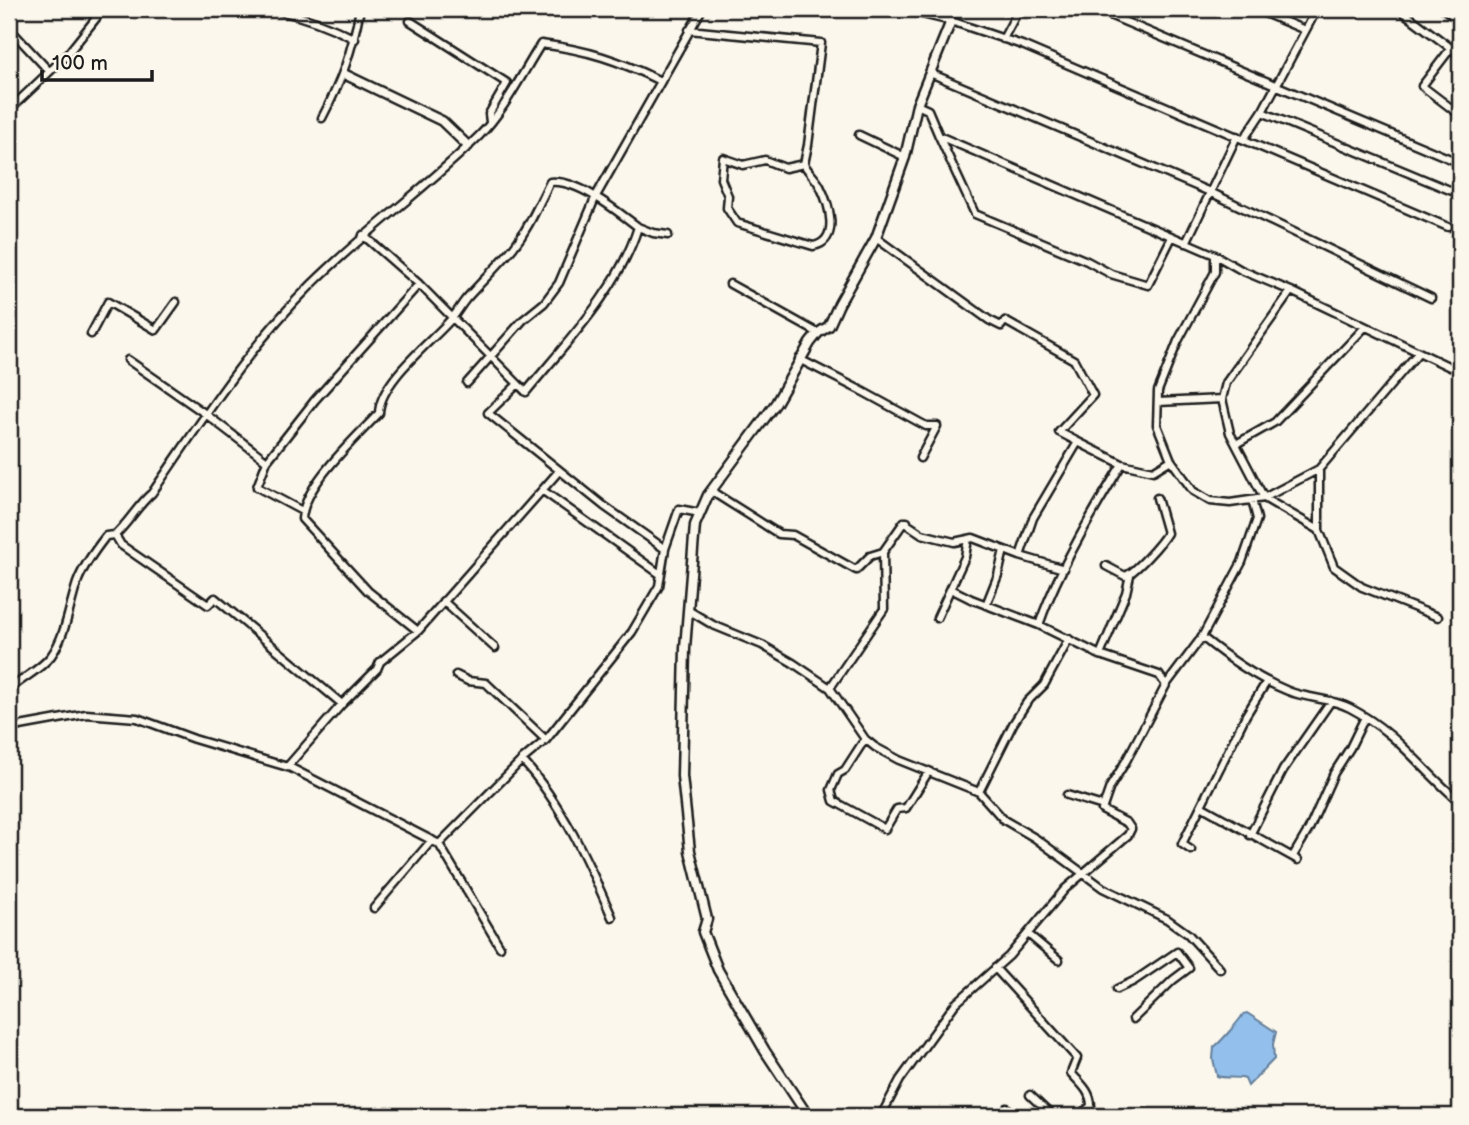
<svg xmlns="http://www.w3.org/2000/svg" width="1469" height="1125" viewBox="0 0 1469 1125" font-family="'Balsamiq Sans',sans-serif">
  <style>
    .water { fill: #93bfec; stroke: #637e99; stroke-width: 2 }
    .lines { fill: none; stroke-linecap: round; stroke-linejoin: round }
    .minor-casing { stroke: #1c1c1c; stroke-width: 11 }
    .tertiary-casing { stroke: #1c1c1c; stroke-width: 13 }
    .minor { stroke: #fbf7ec; stroke-width: 6 }
    .tertiary { stroke: #fbf7ec; stroke-width: 8 }
  </style>
  <rect width="100%" height="100%" fill="#fbf7ec"/>
  <filter id="ink" filterUnits="userSpaceOnUse"><feTurbulence type="fractalNoise" baseFrequency=".0143" numOctaves="2"/><feDisplacementMap in="SourceGraphic" scale="14" xChannelSelector="R" yChannelSelector="G"/><feConvolveMatrix kernelMatrix="1 2 1 2 8 2 1 2 1" color-interpolation-filters="sRGB"/></filter>
  <g filter="url(#ink)">
    <path class="water" d="M1247 1013 1276 1032 1273 1044 1274 1059 1248 1086 1245 1079C1236 1076 1226 1079 1217 1076L1213 1059 1214 1047C1219 1044 1241 1019 1243 1014Z"/>
    <g class="lines">
      <defs>
        <path id="minor" d="M272 9C302 16 328 25 355 39
          M901 9 951 21 1022 45 1448 227
          M947 9 951 21
          M1095 9 1460 163
          M1255 9 1305 30
          M1399 9 1460 55
          M1444 9 1460 21
          M410 21 507 83 489 114 490 122
          M9 28 49 71
          M689 30 821 43 808 145 804 164 785 168 765 160 743 165 723 158 721 179 728 196 727 208 737 223 813 246C841 241 829 204 820 186 816 178 808 172 804 164
          M1003 39 1019 9
          M1451 48 1422 86 1460 115
          M930 73 1210 192 1431 298
          M917 105 928 110 939 136 1215 255 1241 270 1291 291 1450 367
          M9 110 66 56 97 17 86 9
          M1262 112 1452 191
          M322 118C342 80 352 51 360 9
          M859 135 905 157
          M939 136 975 214 1087 261 1111 274 1148 285 1172 237
          M1244 139 1262 112 1317 9
          M9 164H10
          M638 227 653 233 668 235
          M363 235 419 284 518 384
          M876 238 989 320 1001 326 1005 321 1074 360 1093 395 1059 432 1078 442
          M1186 243 1237 136
          M1215 255V272L1178 341 1158 391 1157 425 1171 460 1193 491 1210 501 1230 503 1264 498 1319 469 1418 353
          M730 284 818 333
          M1291 291 1226 383 1222 399 1230 433 1264 498 1319 530 1334 567 1362 587 1438 617
          M91 334 108 302 156 330 176 302
          M799 359 860 390 926 426H937L920 458
          M128 360 207 415 267 461 315 400 419 284
          M467 383 523 320 544 303 559 283 596 196 702 9
          M1158 402 1222 399
          M1236 444 1275 422 1365 327
          M267 461 257 487 302 511
          M1122 464 1153 471 1171 460
          M1319 469V530
          M542 490 660 574
          M711 491 779 534 793 535 856 570 870 556 883 552 904 522H907
          M904 522 922 534 954 542 973 538 1020 556 1033 518 1078 442 1122 464C1093 511 1057 572 1039 625
          M1020 556 1064 569
          M1106 566 1125 576C1135 573 1162 542 1167 533L1157 498
          M951 589 971 599 1039 625 1100 655 1159 675 1166 685
          M443 601 495 648
          M986 605 998 575 1004 550
          M688 610 713 625 762 645 793 663 830 688 865 739 875 747 899 760 979 792 1004 820 1035 838 1103 888 1167 919 1188 934 1220 969
          M937 618 965 557 968 539
          M418 631 368 591 302 519C304 484 356 438 379 413 380 380 433 341 453 317 458 311 461 305 466 299 481 282 498 266 513 248 529 228 538 205 550 182 578 179 617 211 638 227 619 289 567 342 526 392L518 384 488 413 604 506 665 549
          M1202 637C1229 659 1256 678 1288 691 1308 699 1331 698 1350 708 1398 733 1421 769 1460 802
          M1100 655 1126 593 1130 575
          M456 675 468 681 486 683 546 740
          M830 688 884 609 883 552
          M9 690C23 677 39 671 51 656 66 635 69 607 77 583 83 566 95 550 106 536L115 535
          M342 704 377 669 380 662 418 631 559 471
          M9 728 86 714 137 718 194 739 291 768 439 844 500 947
          M865 739 845 770 838 774 831 790 834 801 885 829 897 809 906 808 929 771
          M522 760C563 805 588 862 612 917
          M287 767 342 704 215 598 208 605 121 545 115 535C129 522 138 505 152 493 201 422 249 346 311 285 364 232 425 189 479 136 504 111 522 74 541 44 587 50 619 60 660 81
          M979 792 1013 724 1027 702 1044 685 1069 639
          M1067 795 1103 806
          M1201 806 1298 860
          M1250 835 1283 770 1331 701
          M439 844 522 760 546 740 632 632 659 586 665 549 679 509 700 513
          M1191 850 1182 844 1246 715 1267 681
          M1293 856 1309 829 1334 773 1350 748 1365 717
          M374 908 432 840
          M1028 934 1059 960
          M995 968 1077 1058 1071 1073C1080 1083 1091 1091 1091 1106L1079 1116
          M1117 989 1134 981 1177 952 1189 968 1173 980 1133 1019
          M1030 1095 1052 1116
          M1007 1108 1017 1116
          M881 1116 900 1080 955 1004 1009 956 1065 889 1128 835 1131 829 1127 823 1102 810 1110 787 1126 761 1166 685 1202 637 1242 562 1257 519 1252 500"/>
        <path id="tertiary" d="M344 74 442 121 468 146
          M808 1116 765 1051 718 970 703 932 707 919 690 851 682 776 685 648 695 525 708 495 776 403 810 343 818 333 829 326 839 304 876 238 905 157 917 105 951 21"/>
      </defs>
      <use href="#minor" class="minor-casing"/>
      <use href="#tertiary" class="tertiary-casing"/>
      <use href="#minor" class="minor"/>
      <use href="#tertiary" class="tertiary"/>
    </g>
  </g>
  <rect width="1469" height="1125" fill="none" stroke="#fbf7ec" stroke-width="35"/>
  <rect x="18" y="18" width="1434" height="1090" fill="none" stroke="#1c1c1c" stroke-width="2.5" filter="url(#ink)"/>
  <path d="M42 70v10h110v-10" fill="none" stroke="#1c1c1c" stroke-width="3.5"/>
  <text x="52" y="70" font-size="21" fill="#1c1c1c" stroke="#fbf7ec" stroke-width="5" paint-order="stroke">100 m</text>
</svg>
